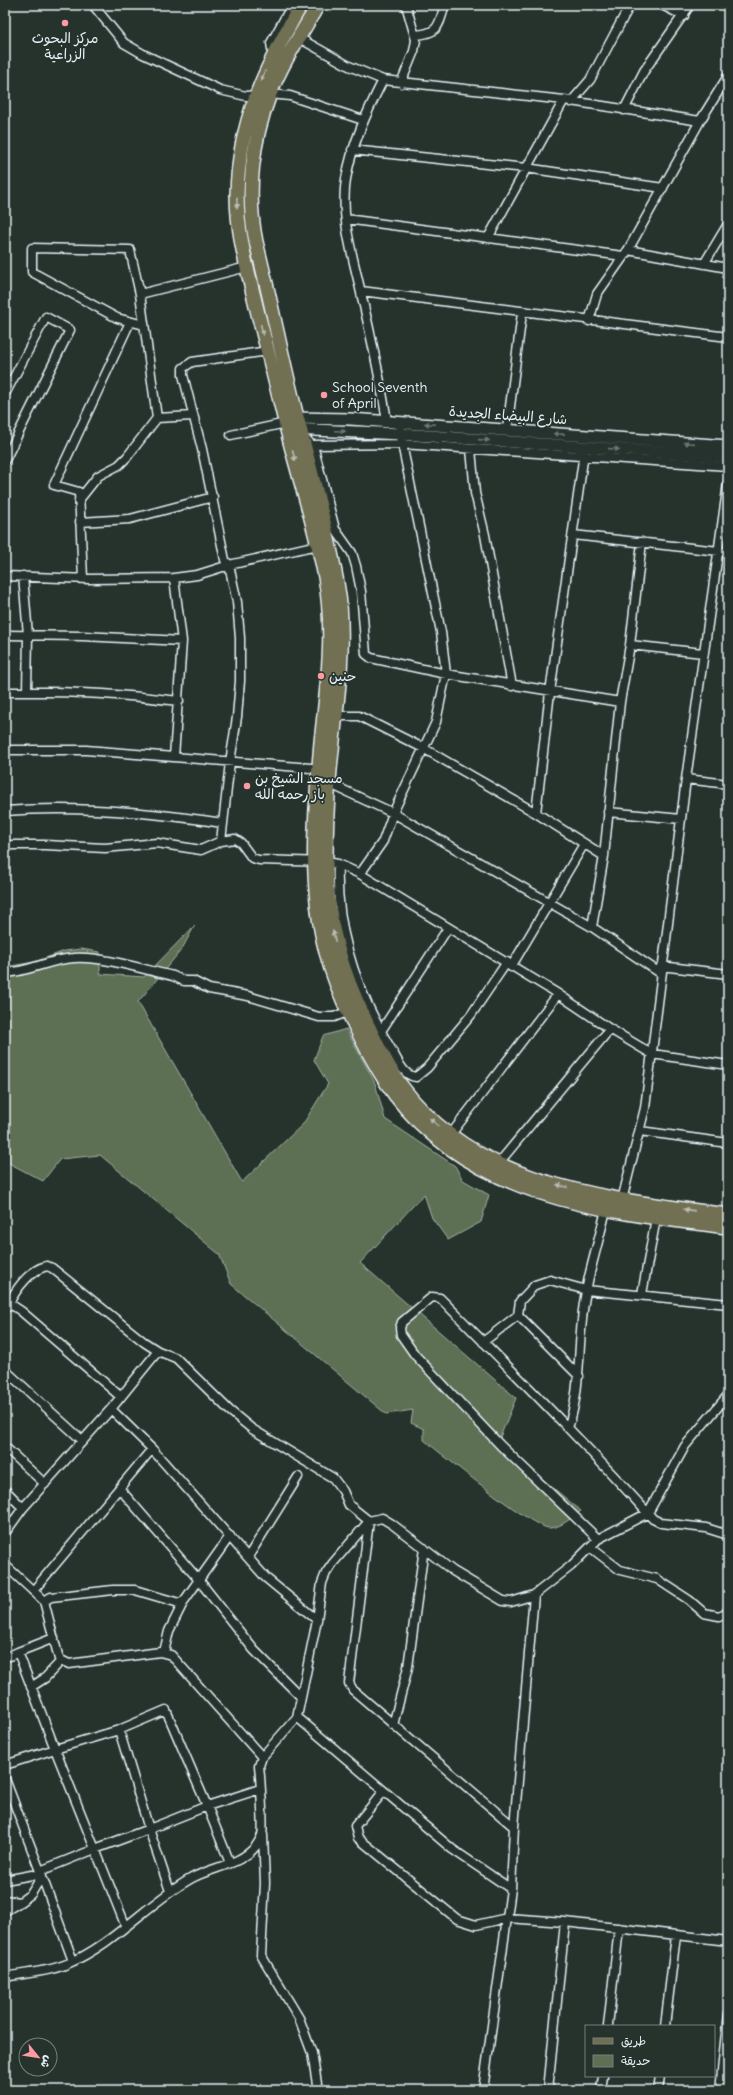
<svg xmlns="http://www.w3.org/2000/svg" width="733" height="2095" viewBox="0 0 733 2095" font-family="Delius,'Playpen Sans Arabic',sans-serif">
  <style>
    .green { fill: #5d7053; stroke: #a2b0a6 }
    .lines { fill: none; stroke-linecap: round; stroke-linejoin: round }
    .street-casing { stroke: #e8f1f8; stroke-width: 11 }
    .secondary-casing { stroke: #e8f1f8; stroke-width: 14 }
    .primary-casing { stroke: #e8f1f8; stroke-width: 16 }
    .street { stroke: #26332d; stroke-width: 8 }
    .secondary { stroke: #26332d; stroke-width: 11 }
    .primary { stroke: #716f52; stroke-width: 13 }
    .oneway { fill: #b8bdb6 }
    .oneway2 { fill: #6a7674 }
    .poi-dot { fill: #ff9aa2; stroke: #26332d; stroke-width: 1.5 }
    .labels { text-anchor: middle; stroke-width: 3.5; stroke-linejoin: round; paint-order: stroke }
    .poi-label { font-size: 14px; fill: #e8f1f8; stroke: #26332d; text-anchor: start }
    .street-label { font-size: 14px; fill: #e8f1f8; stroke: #26332d }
  </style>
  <rect width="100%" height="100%" fill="#26332d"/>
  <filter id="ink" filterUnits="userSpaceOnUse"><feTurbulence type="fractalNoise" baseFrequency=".025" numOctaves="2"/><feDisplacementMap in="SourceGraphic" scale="8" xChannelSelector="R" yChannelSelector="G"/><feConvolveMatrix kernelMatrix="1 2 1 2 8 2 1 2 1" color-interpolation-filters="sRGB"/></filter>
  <g filter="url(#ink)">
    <path class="green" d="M195 925 182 949 138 1002 242 1182 303 1124 328 1084 314 1060 323 1036 346 1029 375 1083 385 1119 455 1166 463 1180 489 1195 481 1222 448 1240 432 1218 424 1194 360 1263 516 1398 498 1442 581 1511C572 1517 561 1528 549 1528 532 1528 443 1455 424 1440V1429L411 1423 413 1410 386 1414 231 1284 219 1254 100 1155 60 1159 43 1181 5 1161V967L34 962 65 951 81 949 100 952V974L144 977Z"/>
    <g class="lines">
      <defs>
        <path id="street" d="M93 5 124 43 143 54 220 90 246 96 270 94 290 96 363 120
          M662 5 684 16
          M415 35C440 33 438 26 445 5
          M299 38 349 66 383 80 564 100 700 121
          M273 55 271 43 292 5
          M383 80C367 112 352 144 346 179 340 218 353 256 361 293 371 336 380 378 387 421
          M401 83 414 51 416 40 406 5
          M571 102 590 80 630 5
          M624 110 644 71 690 5
          M352 150 526 168 663 188
          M346 219 623 256
          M488 238 564 100
          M628 250 728 268
          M704 264 728 224
          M361 291 728 337
          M140 294 130 250 32 248V272L117 318 144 325
          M589 321 597 294 628 250 700 121 728 76
          M5 394 46 317 70 330 5 460
          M193 416 157 418 140 294 247 267
          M507 430 522 313
          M231 435 286 423
          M302 438 308 441 314 449 335 529 352 553 356 566 361 591 366 654 371 658 446 674 620 702
          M311 445 402 444 728 466
          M471 449 475 493 485 535 512 686
          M79 500 98 476 119 465 127 457 157 418
          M80 522 130 519 213 497
          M573 535 728 552
          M5 576 89 579 174 578 197 575 229 565 322 544
          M23 576 28 635 27 692
          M83 578 79 492 54 485 130 322
          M5 635 83 636 182 641
          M630 645 703 653
          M5 692C63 691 121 694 179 701
          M336 716H359L423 748 536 813 604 856
          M5 750H86L323 769
          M174 757 182 641 174 578
          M686 779 728 784
          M326 782 393 813 592 927 660 973
          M5 811C78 805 151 812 223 823
          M608 812 681 819
          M536 813 550 692 584 453
          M221 841 230 762 237 717 240 681V638L237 602 229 565 225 560 202 449 183 375V368L192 362 268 351
          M5 845H45L105 848 157 843 201 850 221 841 235 839 241 843 252 858 259 860 326 862 338 864 360 874 558 994 610 1029 652 1054 728 1065
          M338 864C335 931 357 992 391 1049 397 1059 403 1076 416 1077L427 1068 471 1015 507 962
          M360 874 383 841 393 813 436 722 446 674 441 632 402 444 400 422
          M592 927 604 856 620 702 630 645 642 542
          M661 966 728 974
          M511 967 584 844
          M5 973C29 972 50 959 74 958 102 956 145 970 173 976L184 981H193L209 989 248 996 319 1017H334L352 1010
          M381 1031 448 928
          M640 1131 728 1143
          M448 1138 558 994
          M498 1164 610 1029
          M622 1200 645 1108 686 779 728 483
          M642 1294 656 1218
          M5 1308 12 1305 21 1311 121 1397
          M6 1308C15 1291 28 1270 47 1266L52 1268 144 1342 158 1351 176 1358 229 1410 252 1429 333 1478 343 1491 349 1505 369 1521 349 1683 353 1690 514 1827
          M518 1315 520 1301 535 1285 550 1280 586 1290 728 1304
          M483 1342 518 1315 579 1376
          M5 1370 83 1441
          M111 1409 152 1449 266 1578 317 1620
          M568 1428C580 1393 578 1357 582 1320 585 1281 599 1243 607 1205
          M5 1447 45 1484
          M120 1489 198 1579 254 1650 301 1697
          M5 1490 23 1508
          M5 1533 23 1508 111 1409 158 1351
          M598 1539 501 1446 415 1355 401 1335 400 1328 402 1322 432 1297 440 1298C512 1371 585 1443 653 1519L661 1523 706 1528 728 1535
          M590 1547 620 1570 657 1579 689 1600 704 1613 719 1616 728 1612
          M248 1557 298 1477
          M5 1565 44 1601 59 1659 69 1664 160 1652 171 1655 262 1757
          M33 1591 152 1449
          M44 1601 51 1597 113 1590H135L179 1603 184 1601 230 1536
          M18 1652 54 1638
          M164 1652 169 1631 184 1601
          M5 1658 18 1652 55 1749 5 1765
          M31 1687 45 1678 61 1661
          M297 1717 384 1791 355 1826 358 1838 457 1919 476 1925 507 1918 565 1922 728 1941
          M393 1725 408 1667 424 1548
          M119 1730 55 1749 95 1849 149 1829 170 1891
          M5 1779 40 1871
          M384 1791 452 1849 511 1889
          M263 1835 265 1883 261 1955 299 2018 312 2053 318 2090
          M230 1863 207 1806 149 1829 119 1730 166 1710 207 1806 260 1789
          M5 1880 32 1875 42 1876 31 1894 20 1902 5 1900
          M5 1911 20 1902
          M73 1961 40 1871 95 1849 126 1927
          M5 1977C25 1973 49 1972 67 1964 115 1944 147 1903 192 1878 212 1867 241 1865 256 1846 258 1843 261 1838 262 1835 264 1829 260 1774 259 1766L262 1757 297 1717 317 1620 322 1583 326 1573 333 1563 369 1521 382 1518 392 1524 453 1571 503 1601 511 1602 534 1595 571 1566 598 1539 648 1513 685 1446 728 1395
          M608 2026 619 1928
          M665 2026 676 1935
          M483 2090 511 1889 514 1827 534 1595
          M548 2090 565 1922
          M601 2090 603 2076
          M658 2090 660 2076
          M720 2090 728 2013"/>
        <path id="secondary" d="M290 418 350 419 728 446
          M292 429 401 434 728 457"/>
        <path id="primary" d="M301 5C266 66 238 122 237 195 237 236 249 275 258 314 269 355 279 397 289 438 301 485 316 530 325 577 335 632 327 687 321 742 315 812 308 884 326 952 334 982 346 1009 360 1036 370 1056 381 1076 395 1095 474 1199 607 1212 728 1227
          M318 5C301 34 282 63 270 94 252 141 246 193 256 242 271 300 282 359 297 417 308 459 319 501 329 543 333 563 338 583 340 604 345 659 335 715 330 770 327 801 326 832 326 863 326 921 342 972 367 1023 378 1046 388 1068 403 1088 478 1189 613 1199 728 1215"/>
      </defs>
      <use href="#street" class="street-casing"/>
      <use href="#secondary" class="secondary-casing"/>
      <use href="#primary" class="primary-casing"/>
      <use href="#street" class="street"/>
      <use href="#secondary" class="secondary"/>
      <use href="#primary" class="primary"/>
    </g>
    <defs><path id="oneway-solid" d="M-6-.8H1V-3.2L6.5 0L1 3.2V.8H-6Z"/></defs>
    <g class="oneway">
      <use href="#oneway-solid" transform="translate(263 76) rotate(113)"/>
      <use href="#oneway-solid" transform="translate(237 203) rotate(88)"/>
      <use href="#oneway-solid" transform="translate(262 330) rotate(76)"/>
      <use href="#oneway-solid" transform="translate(294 456) rotate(74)"/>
      <use href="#oneway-solid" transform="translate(334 936) rotate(-103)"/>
      <use href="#oneway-solid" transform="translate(434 1122) rotate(-138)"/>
      <use href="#oneway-solid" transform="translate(562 1186) rotate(-165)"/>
      <use href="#oneway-solid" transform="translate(689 1210) rotate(-172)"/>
    </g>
    <g class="oneway2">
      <use href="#oneway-solid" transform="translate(430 424) rotate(-176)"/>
      <use href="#oneway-solid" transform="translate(340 431) rotate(3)"/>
      <use href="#oneway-solid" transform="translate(559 434) rotate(-176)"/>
      <use href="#oneway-solid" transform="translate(484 440) rotate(4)"/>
      <use href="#oneway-solid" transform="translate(689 443) rotate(-176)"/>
      <use href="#oneway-solid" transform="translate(614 449) rotate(4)"/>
    </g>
  </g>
  <g class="poi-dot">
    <circle cx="65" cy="23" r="4"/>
    <circle cx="324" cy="395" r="4"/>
    <circle cx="321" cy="676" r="4"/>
    <circle cx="247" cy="786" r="4"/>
  </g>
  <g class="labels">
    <g class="poi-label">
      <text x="65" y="43" text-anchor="middle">مركز البحوث<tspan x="65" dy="16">الزراعية</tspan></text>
      <text x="332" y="392">School Seventh<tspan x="332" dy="16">of April</tspan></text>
      <text x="329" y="681">حنين</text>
      <text x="255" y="783">مسجد الشيخ بن<tspan x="255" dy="16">باز رحمه الله</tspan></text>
    </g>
    <g class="street-label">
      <text transform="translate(508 415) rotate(4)" y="5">شارع البيضاء الجديدة</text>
    </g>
  </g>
  <rect width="733" height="2095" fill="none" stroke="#26332d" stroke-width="20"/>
  <rect x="10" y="10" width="713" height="2075" fill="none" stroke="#e8f1f8" stroke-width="1.5" filter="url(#ink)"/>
  <rect x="585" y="2025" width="130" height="52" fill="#26332d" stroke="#747f7e"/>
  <rect x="593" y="2038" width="20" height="6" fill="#716f52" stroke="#747f7e"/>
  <text x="621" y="2045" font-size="12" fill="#e8f1f8">طريق</text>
  <rect x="593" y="2055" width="20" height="12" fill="#5d7053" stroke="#747f7e"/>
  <text x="621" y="2065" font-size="12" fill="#e8f1f8">حديقة</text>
  <g transform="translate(38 2057) rotate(120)"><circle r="19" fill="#26332d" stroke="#747f7e"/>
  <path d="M0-3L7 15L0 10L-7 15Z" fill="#ff9aa2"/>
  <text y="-6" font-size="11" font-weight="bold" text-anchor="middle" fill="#e8f1f8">ش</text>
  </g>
</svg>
